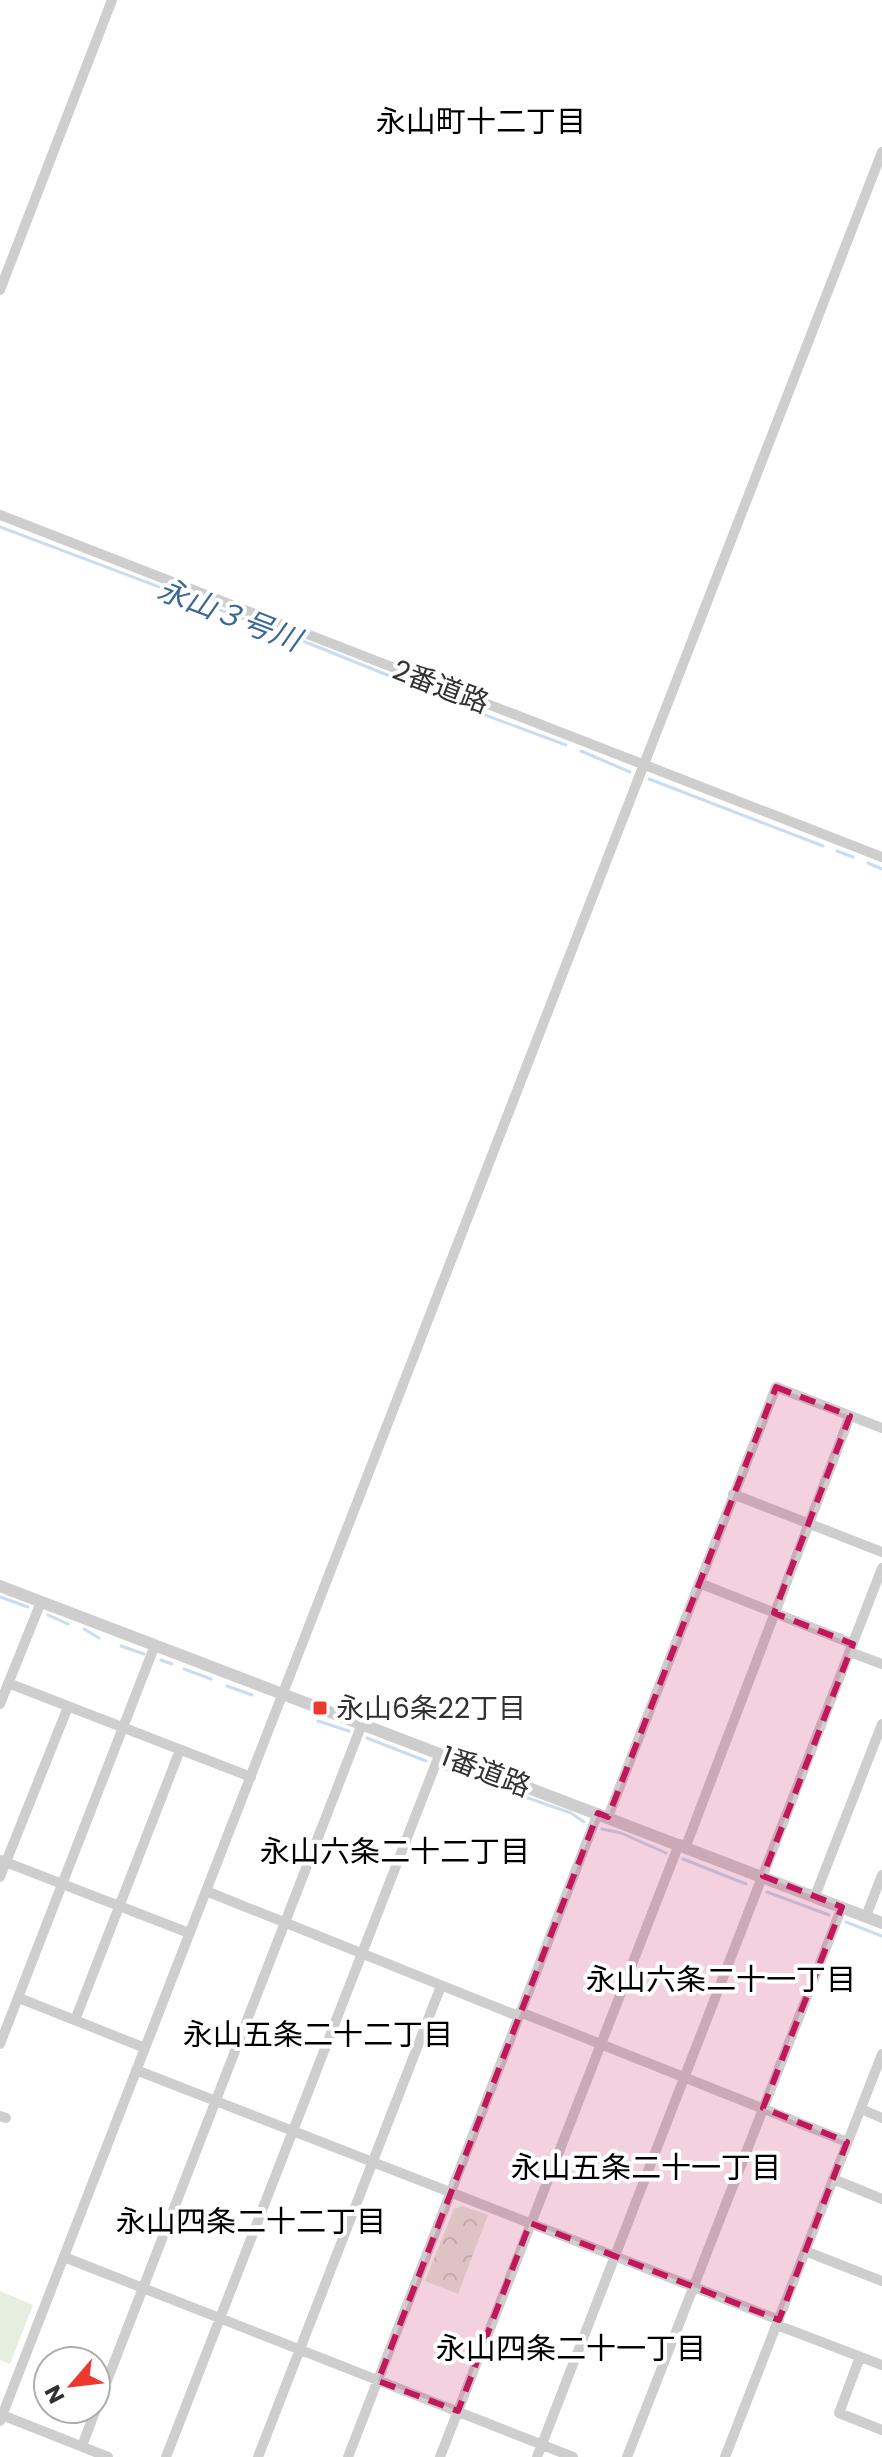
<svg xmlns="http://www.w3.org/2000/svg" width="882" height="2457" viewBox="0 0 882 2457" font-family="Poppins,'Noto Sans JP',sans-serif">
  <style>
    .park { fill: url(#park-crowns) }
    .pitch { fill: #e5eedf }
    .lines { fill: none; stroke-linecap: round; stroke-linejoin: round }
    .stream { stroke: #cadcef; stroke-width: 3 }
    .minor { stroke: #cecece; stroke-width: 10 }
    .tertiary { stroke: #cecece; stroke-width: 12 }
    .marked { fill: #c2185b; fill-opacity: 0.2; stroke: #c2185b; stroke-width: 6; stroke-dasharray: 16 10; stroke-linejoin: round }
    .poi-dot { fill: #ee372d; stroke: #fff; stroke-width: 3 }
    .labels { text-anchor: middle; stroke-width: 8; stroke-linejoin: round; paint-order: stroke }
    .street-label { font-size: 28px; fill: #313131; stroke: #fff }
    .poi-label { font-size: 28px; fill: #313131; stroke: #fff; text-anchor: start }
    .neighbourhood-label { font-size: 30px; fill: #000; stroke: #fff }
    .water-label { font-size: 30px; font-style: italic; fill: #3a6898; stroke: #fff }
  </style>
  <defs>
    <pattern id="park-crowns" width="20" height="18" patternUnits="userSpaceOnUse" patternTransform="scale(2)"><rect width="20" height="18" fill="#e5eedf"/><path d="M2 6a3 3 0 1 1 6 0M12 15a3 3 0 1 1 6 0" fill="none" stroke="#c5cdc0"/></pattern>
  </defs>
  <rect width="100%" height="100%" fill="#fff"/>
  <path class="park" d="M462 2206 488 2215 458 2294 425 2281 454 2209Z"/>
  <path class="pitch" d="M0 2291 33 2305 10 2364 0 2360Z"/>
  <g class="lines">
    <path class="stream" d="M0 527 313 645 459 704
      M477 712 566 745
      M581 751 630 772
      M649 779 823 846
      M837 851 853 857
      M868 863 882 869
      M0 1597 28 1607
      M48 1615 68 1624
      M84 1629 99 1638
      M121 1646 144 1654
      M161 1660 172 1664
      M184 1669 211 1679
      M227 1686 252 1695
      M318 1721 349 1731
      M367 1738 426 1761
      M445 1769 571 1813 584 1822
      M602 1829 621 1833 666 1853
      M683 1859 746 1884
      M767 1892 829 1915
      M846 1922 882 1936"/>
    <path class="minor" d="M0 290 112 0
      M0 515 882 857
      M733 1494 882 1552
      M699 1583 853 1644
      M850 1652 882 1664
      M8 1683 251 1777
      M0 1704 41 1602
      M608 1817 776 1387 882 1428
      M686 1846 850 1416
      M0 1860 189 1933
      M0 1877 68 1707
      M206 1891 518 2016
      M815 1896 882 1724
      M866 1916 882 1875
      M19 1998 145 2048
      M520 2012 847 2142
      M75 2020 180 1750
      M0 2044 155 1645
      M136 2070 779 2320
      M861 2109 882 2118
      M0 2116 6 2118
      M833 2179 882 2199
      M805 2251 882 2281
      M64 2257 573 2457
      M777 2325 882 2365
      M860 2357 839 2413 882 2430
      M96 2409 362 1724
      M2 2415 108 2457
      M0 2421 882 152
      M82 2446 96 2409
      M166 2457 440 1753
      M258 2457 441 1986
      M348 2457 598 1813
      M440 2457 679 1844
      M537 2457 882 1568
      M627 2457 842 1907
      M725 2457 882 2054"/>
    <path class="tertiary" d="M0 1586 882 1923"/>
  </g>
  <path class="marked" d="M776 1387 850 1416 774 1613 853 1644 763 1876 842 1907 763 2108 847 2142 779 2320 530 2223 458 2411 378 2381 598 1813 608 1817Z"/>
  <rect class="poi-dot" x="312" y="1700" width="16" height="16" rx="4"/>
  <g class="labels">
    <g class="street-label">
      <text transform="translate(441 686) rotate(21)" y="10">2番道路</text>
      <text transform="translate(486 1771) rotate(21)" y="10">1番道路</text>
    </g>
    <g class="poi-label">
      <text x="336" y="1718">永山6条22丁目</text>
    </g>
    <g class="neighbourhood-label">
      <text x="481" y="132">永山町十二丁目</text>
      <text x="395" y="1862">永山六条二十二丁目</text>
      <text x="721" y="1990">永山六条二十一丁目</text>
      <text x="318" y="2045">永山五条二十二丁目</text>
      <text x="646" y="2178">永山五条二十一丁目</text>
      <text x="251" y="2232">永山四条二十二丁目</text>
      <text x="571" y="2359">永山四条二十一丁目</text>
    </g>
    <g class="water-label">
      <text transform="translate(229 615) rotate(21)" y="10">永山３号川</text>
    </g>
  </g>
  <g transform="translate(72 2385) rotate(242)"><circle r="38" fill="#ffffff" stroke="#adadad" stroke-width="2"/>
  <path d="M0-6L14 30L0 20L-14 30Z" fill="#ee372d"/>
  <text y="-12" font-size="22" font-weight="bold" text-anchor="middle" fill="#313131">N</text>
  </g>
</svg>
